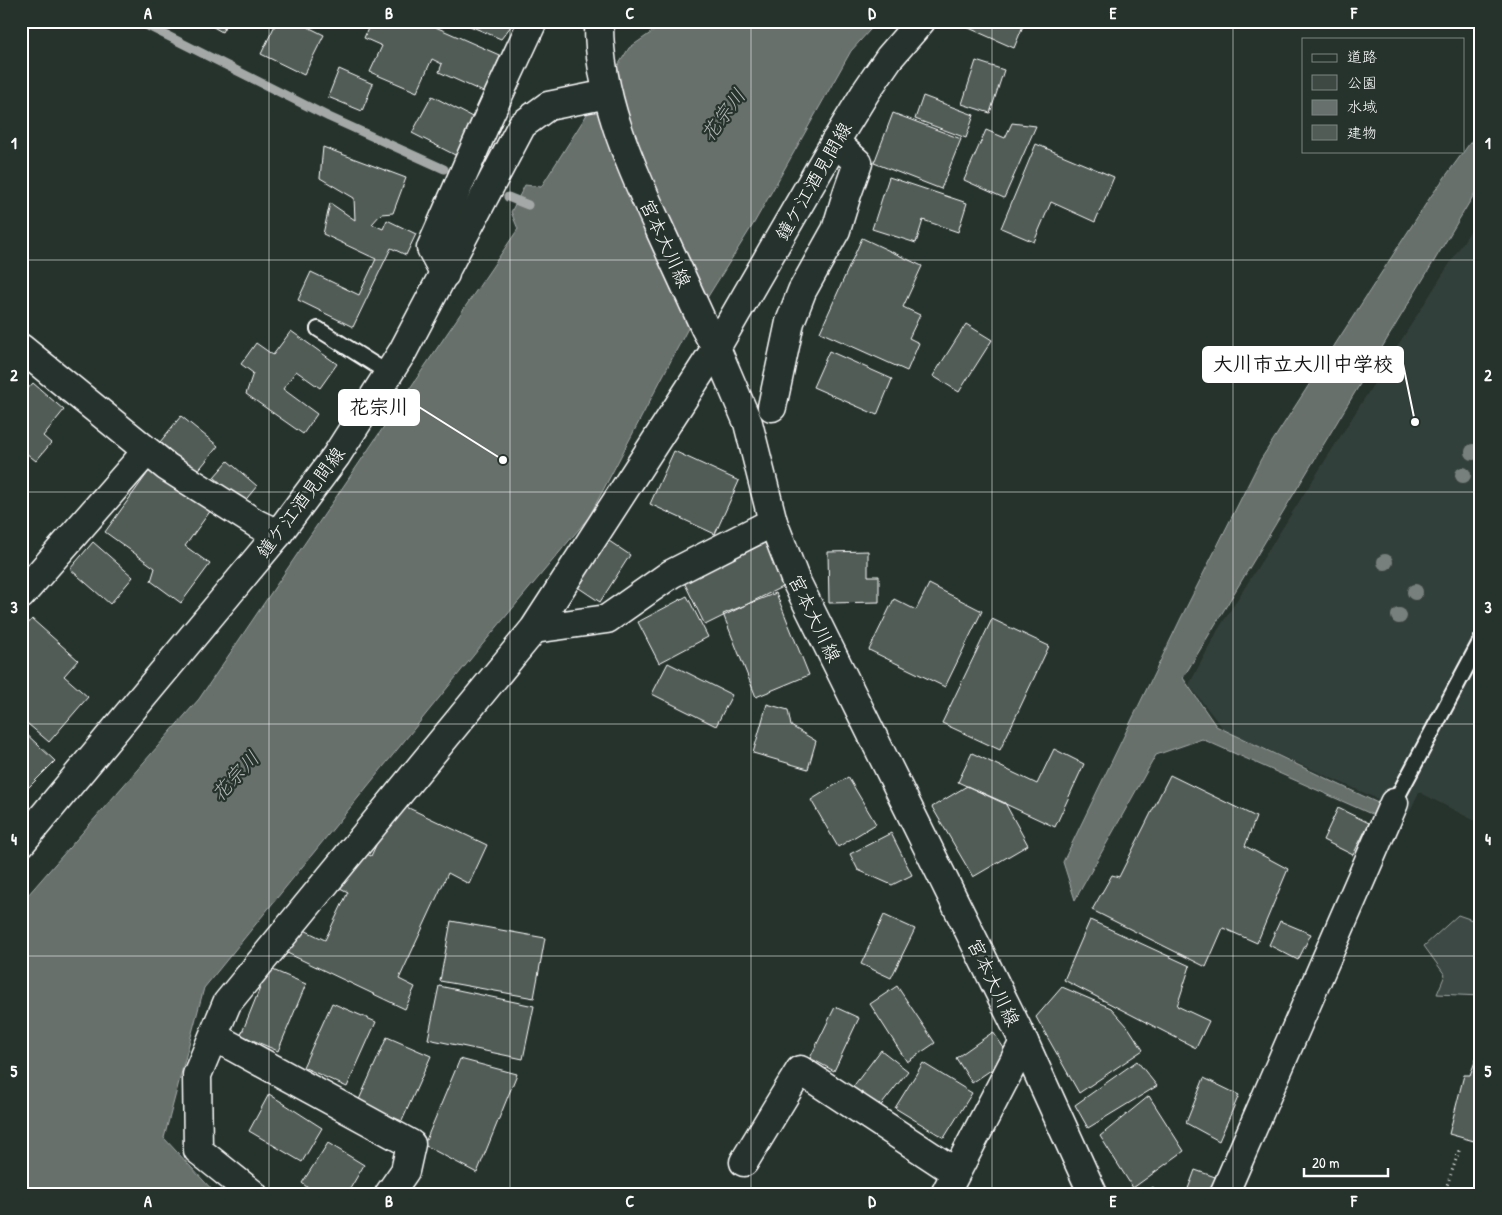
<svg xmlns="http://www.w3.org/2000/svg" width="1502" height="1215" viewBox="0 0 1502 1215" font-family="'Patrick Hand','Klee One',sans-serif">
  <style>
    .built { fill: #333f3a }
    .green { fill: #3e4944; stroke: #9ea4a2 }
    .water { fill: #67706c; stroke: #a4a9a7 }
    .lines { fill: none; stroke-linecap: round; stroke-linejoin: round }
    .stream { stroke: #a4a9a7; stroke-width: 9 }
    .building { fill: #515c57; stroke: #fff }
    .lane-casing { stroke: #fff; stroke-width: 18 }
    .street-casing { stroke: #fff; stroke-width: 31 }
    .secondary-casing { stroke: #fff; stroke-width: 31 }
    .path { stroke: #fff; stroke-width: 3; stroke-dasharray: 1 4; stroke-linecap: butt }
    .lane { stroke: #26332d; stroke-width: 14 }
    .street { stroke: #26332d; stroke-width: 28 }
    .secondary { stroke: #26332d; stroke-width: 28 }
    .tree { fill: #78807d }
    .grid { fill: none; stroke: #fff; stroke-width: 1; stroke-opacity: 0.55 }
    .labels { text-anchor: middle; stroke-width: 4.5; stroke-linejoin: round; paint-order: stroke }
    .street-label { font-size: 19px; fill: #fff; stroke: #26332d }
    .water-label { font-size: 20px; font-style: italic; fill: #b3b8b6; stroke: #26332d }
    .leader { fill: none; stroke: #fff; stroke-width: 2 }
    .callout-dot { fill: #fff; stroke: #26332d; stroke-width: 2 }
    .callout { fill: #fff; stroke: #fff; stroke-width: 2 }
    .callout-label { font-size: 20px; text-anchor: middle; font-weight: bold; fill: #111 }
    .neatline { fill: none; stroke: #fff; stroke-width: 2 }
    .grid-label { font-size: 16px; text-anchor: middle; font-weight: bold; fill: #fff }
  </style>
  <rect width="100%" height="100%" fill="#26332d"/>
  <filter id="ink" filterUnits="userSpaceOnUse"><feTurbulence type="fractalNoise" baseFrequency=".02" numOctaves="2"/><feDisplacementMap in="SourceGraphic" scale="10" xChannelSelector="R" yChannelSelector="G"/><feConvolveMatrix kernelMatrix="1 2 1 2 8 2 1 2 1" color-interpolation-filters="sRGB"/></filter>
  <g filter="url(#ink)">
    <path class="built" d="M1481 214V824L1419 792 1409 813 1224 730 1189 685 1218 630Z"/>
    <path class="green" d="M1458 915 1481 923V996L1437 994 1445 975 1424 946Z"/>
    <path class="water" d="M668 21H878L851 51 754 223 687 330 589 517 482 645 204 988 164 1138 216 1194H21V903L199 699 518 229 511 212 525 185 541 187 629 48Z
      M1481 128V183L1183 678 1216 726 1382 805 1378 817 1202 739 1156 755 1075 900 1063 862 1181 618 1261 459 1431 196Z"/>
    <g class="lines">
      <path class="stream" d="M138 21 329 117 444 169
        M508 197 528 205"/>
    </g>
    <path class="building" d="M203 21H228L222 32Z
      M277 21H296L324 35 304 75 261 54Z
      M371 21H422L506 58 490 95 439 72 442 64 432 59 417 92 370 72 382 46 364 38Z
      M458 21H515L501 39Z
      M953 21H1025L1014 48Z
      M976 61 1004 70 990 113 962 104Z
      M339 69 373 84 362 111 328 97Z
      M432 96 478 120 459 157 412 133Z
      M923 96 974 115 966 138 915 119Z
      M893 113 961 139 941 189 874 163Z
      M1012 123 1036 126 1004 198 964 180 986 130 1005 138Z
      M1036 144 1114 177 1095 222 1051 202 1034 242 1001 228Z
      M323 147 406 178 393 213 381 214 372 224 383 229 387 220 416 234 406 255 391 248 353 327 298 300 311 272 359 295 376 259 323 234 330 203 355 220 354 198 320 178Z
      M889 177 967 203 958 232 923 220 916 243 872 229Z
      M862 238 922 266 903 307 920 315 909 338 919 343 907 371 820 332Z
      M966 324 992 340 959 392 933 376Z
      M291 331 337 364 320 388 296 371 283 389 317 414 303 434 246 394 253 373 241 364 256 343 273 355Z
      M829 351 892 379 877 415 813 387Z
      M33 383 64 410 43 436 51 443 36 461 21 449V396Z
      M181 416 218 446 197 472 160 442Z
      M674 451 739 481 715 534 650 504Z
      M228 461 257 486 243 503 214 477Z
      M152 467 211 510 185 546 210 564 181 603 151 581 155 568 105 532Z
      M606 539 630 555 600 602 576 586Z
      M93 542 133 577 110 604 70 569Z
      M765 543 786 585 705 625 684 582Z
      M868 551V576H879V602L829 603 828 552Z
      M929 584 982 611 945 687 869 650 894 599 916 610Z
      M776 593 809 675 756 697 723 614Z
      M687 596 708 637 659 663 638 622Z
      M32 619 78 660 64 676 88 697 49 742 21 718V632Z
      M992 619 1049 646 1000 750 942 723Z
      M668 663 732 695 716 726 652 694Z
      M767 704 788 710 791 726 816 741 808 769 753 753Z
      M21 729 55 761 27 789 21 784Z
      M1054 749 1084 764 1055 827 958 782 972 753 1037 784Z
      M1170 775 1256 817 1245 846 1288 869 1257 943 1223 928 1206 967 1092 910 1112 875 1119 877Z
      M848 777 876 824 838 847 811 800Z
      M967 786 1005 803 1028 845 973 877 932 807Z
      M396 802 487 845 469 884 448 873 399 979 415 987 405 1009 285 952 298 927 325 940 348 892 340 888 358 850 371 856Z
      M1338 808 1369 823 1353 855 1323 840Z
      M891 833 912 875 892 885 858 870 850 854Z
      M884 915 915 929 891 978 861 964Z
      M1090 920 1190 966 1177 1006 1209 1021 1196 1048 1064 980Z
      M451 921 545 938 534 998 440 981Z
      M1280 921 1311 934 1298 960 1269 945Z
      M268 968 306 984 278 1051 241 1035Z
      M439 986 534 1006 523 1059 428 1039Z
      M897 986 935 1043 907 1062 870 1004Z
      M1062 987 1111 1008 1128 1027 1143 1050 1079 1093 1036 1017Z
      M332 1003 376 1022 347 1087 303 1067Z
      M835 1007 859 1018 834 1071 810 1058Z
      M993 1032 1010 1057 972 1083 956 1058Z
      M387 1037 431 1056 402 1121 358 1102Z
      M1481 1046V1143L1449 1134 1464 1075H1470Z
      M881 1050 908 1071 879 1108 852 1088Z
      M460 1059 517 1074 477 1173 424 1145Z
      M1137 1061 1157 1086 1088 1128 1075 1105Z
      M923 1063 972 1093 944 1138 895 1108Z
      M1204 1078 1239 1095 1219 1141 1186 1123Z
      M269 1094 322 1128 302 1162 249 1131Z
      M1149 1096 1184 1151 1133 1188 1100 1136Z
      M328 1143 364 1165 347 1194H315L302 1183Z
      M1195 1170 1221 1179 1215 1194H1186Z
      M1075 1187 1078 1194H1061Z
      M1153 1187 1159 1194H1144Z"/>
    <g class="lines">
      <defs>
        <path id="lane" d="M318 329 388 373
          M1394 803 1481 640"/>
        <path id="street" d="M445 274 431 248 488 118 533 21
          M21 348 167 467 257 524 278 534
          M772 407 790 322 802 291 836 230 847 194 858 163 835 142
          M21 595 147 451
          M534 629 716 348
          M224 1042 411 1144 405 1171 389 1194
          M744 1162 800 1070 955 1172
          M253 1194 198 1150 197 1075 227 1003 534 629 607 619 671 574 773 522
          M945 1194 1024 1042
          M1224 1194 1394 803"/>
        <path id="secondary" d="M599 21C598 94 629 163 659 228 674 261 690 295 705 328L716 348 748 423 773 522 795 579 1024 1042 1093 1194
          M716 348 835 142 867 90 889 58 921 21
          M21 843 278 534 336 456 403 351 522 125 548 106 608 94"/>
      </defs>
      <use href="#lane" class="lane-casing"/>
      <use href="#street" class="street-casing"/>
      <use href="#secondary" class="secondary-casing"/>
      <path class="path" d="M725 1194 729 1186
        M1444 1194 1460 1148"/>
      <use href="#lane" class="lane"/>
      <use href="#street" class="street"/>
      <use href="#secondary" class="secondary"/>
    </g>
    <g class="tree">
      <circle cx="1473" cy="452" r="8"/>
      <circle cx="1463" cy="475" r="8"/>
      <circle cx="1385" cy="562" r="8"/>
      <circle cx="1415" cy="592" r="8"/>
      <circle cx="1399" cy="616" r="8"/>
    </g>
  </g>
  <path class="grid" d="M269 21V1194M510 21V1194M751 21V1194M992 21V1194M1233 21V1194M21 260H1481M21 492H1481M21 724H1481M21 956H1481"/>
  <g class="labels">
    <g class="street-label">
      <text transform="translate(813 181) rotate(-60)" y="7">鐘ケ江酒見間線</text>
      <text transform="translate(666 243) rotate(65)" y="7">宮本大川線</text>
      <text transform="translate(300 502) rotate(-53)" y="7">鐘ケ江酒見間線</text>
      <text transform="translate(815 618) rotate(64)" y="7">宮本大川線</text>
      <text transform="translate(994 982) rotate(64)" y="7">宮本大川線</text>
    </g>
    <g class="water-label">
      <text transform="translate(723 115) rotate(-53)" y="7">花宗川</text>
      <text transform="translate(235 776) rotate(-47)" y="7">花宗川</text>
    </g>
  </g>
  <path class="leader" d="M1415 422L1403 364M503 460L419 407"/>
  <g class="callout-dot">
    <circle cx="1415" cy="422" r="5"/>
    <circle cx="503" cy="460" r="5"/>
  </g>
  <g class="callout">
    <rect x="1203" y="347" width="200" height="35" rx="5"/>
    <rect x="339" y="390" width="80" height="35" rx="5"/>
  </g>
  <g class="callout-label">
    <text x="1303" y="371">大川市立大川中学校</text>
    <text x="379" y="414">花宗川</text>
  </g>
  <rect width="1502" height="1215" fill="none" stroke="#26332d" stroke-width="55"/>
  <rect x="1302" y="38" width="162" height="115" fill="#26332d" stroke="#7d8581"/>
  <rect x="1312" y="54" width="25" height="8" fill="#26332d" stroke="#7d8581"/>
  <text x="1347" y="62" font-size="15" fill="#ffffff">道路</text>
  <rect x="1312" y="75" width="25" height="15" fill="#3e4944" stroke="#7d8581"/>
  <text x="1347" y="88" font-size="15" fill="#ffffff">公園</text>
  <rect x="1312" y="100" width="25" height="15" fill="#67706c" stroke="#7d8581"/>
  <text x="1347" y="112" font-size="15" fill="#ffffff">水域</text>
  <rect x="1312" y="125" width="25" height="15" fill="#515c57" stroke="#7d8581"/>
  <text x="1347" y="138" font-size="15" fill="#ffffff">建物</text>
  <path d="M1304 1168v8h84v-8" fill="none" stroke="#ffffff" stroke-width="2.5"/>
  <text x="1312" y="1168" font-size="15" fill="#ffffff" stroke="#26332d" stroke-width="4" paint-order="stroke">20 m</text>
  <rect x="28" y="28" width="1446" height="1160" class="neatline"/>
  <g class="grid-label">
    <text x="148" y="19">A</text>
    <text x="389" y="19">B</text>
    <text x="630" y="19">C</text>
    <text x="872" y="19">D</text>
    <text x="1113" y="19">E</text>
    <text x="1354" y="19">F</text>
    <text x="14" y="149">1</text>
    <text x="1488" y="149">1</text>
    <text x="14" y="381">2</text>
    <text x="1488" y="381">2</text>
    <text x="14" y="613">3</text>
    <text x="1488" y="613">3</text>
    <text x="14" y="845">4</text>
    <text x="1488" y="845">4</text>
    <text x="14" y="1077">5</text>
    <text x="1488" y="1077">5</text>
    <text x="148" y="1207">A</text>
    <text x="389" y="1207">B</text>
    <text x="630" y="1207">C</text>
    <text x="872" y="1207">D</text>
    <text x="1113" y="1207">E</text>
    <text x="1354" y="1207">F</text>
  </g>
</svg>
